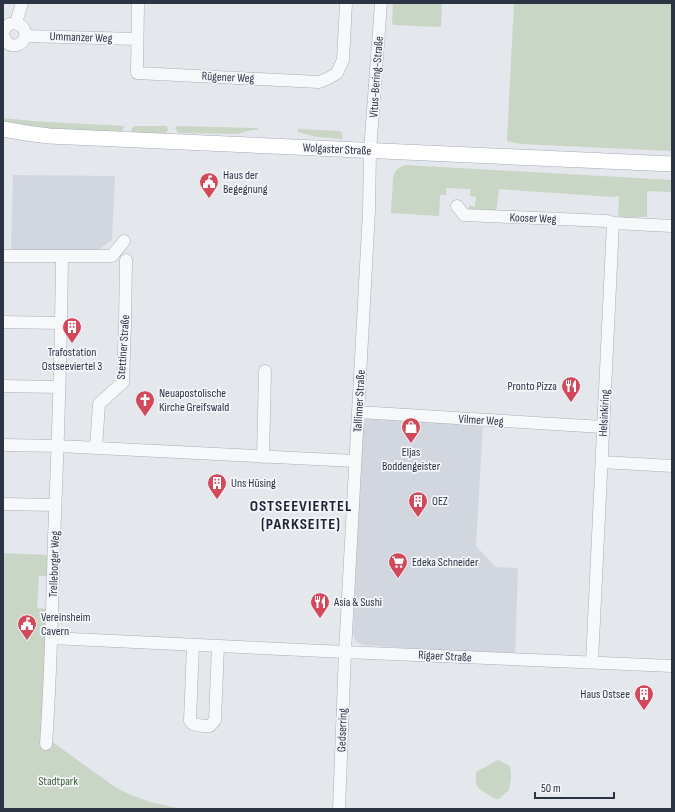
<svg xmlns="http://www.w3.org/2000/svg" width="675" height="812" viewBox="0 0 675 812" font-family="'Sofia Sans Condensed',sans-serif">
  <style>
    .built { fill: #d2d6de }
    .green { fill: #c9d6c5 }
    .lines { fill: none; stroke-linecap: round; stroke-linejoin: round }
    .minor-casing { stroke: #a9aeb7; stroke-width: 13 }
    .major-casing { stroke: #a3abb8; stroke-width: 16 }
    .minor { stroke: #f7f8fa; stroke-width: 12 }
    .major { stroke: #fff; stroke-width: 15 }
    .labels { text-anchor: middle; stroke-width: 3.5; stroke-linejoin: round; paint-order: stroke }
    .street-label { font-size: 12px; fill: #2b3445; stroke: #f4f6f9 }
    .poi-label { font-size: 12px; fill: #2b3445; stroke: #f4f6f9; text-anchor: start }
    .park-label { font-size: 12px; fill: #3f6138; stroke: #f4f6f9 }
    .district-label { font-size: 16px; font-weight: bold; letter-spacing: 1px; fill: #1d2536; stroke: #f4f6f9 }
  </style>
  <rect width="100%" height="100%" fill="#e4e7ec"/>
  <path class="built" d="M13 175 115 176 112 240 96 251 11 250Z
    M371 418 483 424 476 546 496 567 518 568 515 655 364 645 356 642 353 632 363 425 366 419Z"/>
  <path class="green" d="M393 3H442L441 27 394 25 392 24Z
    M514 3H672V151L521 144 507 141Z
    M3 118 33 121 124 126 123 130 121 132 35 128 3 125Z
    M134 126H167L168 130 166 133H133L131 132 132 128Z
    M177 126 258 128V130H252L237 134 178 133 175 128Z
    M298 129 340 131 342 133V139L317 137 298 132Z
    M405 165 672 180V192L647 191V217H633V221L622 219 618 214 619 196 613 197 499 189 496 213 469 210V206H475L476 197 470 196V189L446 188V195H440L439 216 391 213 393 179C394 171 397 168 405 165Z
    M3 553 49 555 48 576H39L37 608 47 609 51 741 115 787 131 795 150 802 182 809H3Z
    M498 760 510 766 511 777 509 790 499 799C494 799 492 797 487 794 476 787 475 785 476 772Z"/>
  <g class="lines">
    <defs>
      <path id="minor" d="M138 3 137 73 319 82 329 78 337 73 343 60 346 3
        M16 23 22 3
        M3 33C7 15 31 25 24 39 23 42 20 44 17 45 10 47 5 42 3 35
        M25 36 137 39
        M457 206 464 215 607 221 613 223 672 226
        M3 256H112L124 241
        M3 322 61 323
        M3 386 59 387
        M358 412 603 427
        M3 445 58 446 355 461
        M96 448 99 404 123 382 125 324 126 260
        M263 457 265 371
        M602 462 672 466
        M3 504 55 505
        M51 638 345 652 672 666
        M193 645 190 721 193 724 203 726H210L215 720 218 646
        M592 662 613 223
        M46 744C51 675 52 606 54 538 58 444 61 350 62 256
        M339 809 345 652 369 211 370 151 381 3"/>
      <path id="major" d="M3 129 26 133 49 136 672 164"/>
    </defs>
    <use href="#minor" class="minor-casing"/>
    <use href="#major" class="major-casing"/>
    <use href="#minor" class="minor"/>
    <use href="#major" class="major"/>
  </g>
  <defs>
    <symbol id="civic-pin" viewBox="-11 -11 22 30"><path d="M0 17L-7.5 6A9.5 9.5 0 1 1 7.5 6Z" fill="#d1495b" stroke="#f4f6f9"/><path d="M-.6-6.5H3V-4.5H.6V-3L4-1V1h2V6H-6V1h2V-1L-.6-3ZM-1.2 2.5V6h2.4V2.5Z" fill="#fff"/></symbol>
    <symbol id="building-pin" viewBox="-11 -11 22 30"><path d="M0 17L-7.5 6A9.5 9.5 0 1 1 7.5 6Z" fill="#d1495b" stroke="#f4f6f9"/><path d="M-4-6H4V6H1V3H-1V6H-4ZM-2.5-4.3h1.7v1.8h-1.7ZM.8-4.3h1.7v1.8H.8ZM-2.5-1h1.7V.8h-1.7ZM.8-1h1.7V.8H.8Z" fill="#fff"/></symbol>
    <symbol id="restaurant-pin" viewBox="-11 -11 22 30"><path d="M0 17L-7.5 6A9.5 9.5 0 1 1 7.5 6Z" fill="#d1495b" stroke="#f4f6f9"/><path d="M-5-6h1v4h1v-4h1v4h1v-4h1v5L-1.5 .5V6h-2V.5L-5-1ZM5-6V6H3V1.5H1.5Q1.5-4 5-6Z" fill="#fff"/></symbol>
    <symbol id="church-pin" viewBox="-11 -11 22 30"><path d="M0 17L-7.5 6A9.5 9.5 0 1 1 7.5 6Z" fill="#d1495b" stroke="#f4f6f9"/><path d="M-1.2-6h2.4v3.5h3.3v2.4h-3.3V6h-2.4V-.1h-3.3v-2.4h3.3Z" fill="#fff"/></symbol>
    <symbol id="shop-pin" viewBox="-11 -11 22 30"><path d="M0 17L-7.5 6A9.5 9.5 0 1 1 7.5 6Z" fill="#d1495b" stroke="#f4f6f9"/><path d="M-5-2.5h2.3a2.7 3.5 0 0 1 5.4 0H5L5.5 6h-11ZM-1.5-2.5h3a1.5 2.3 0 0 0-3 0Z" fill="#fff"/></symbol>
    <symbol id="supermarket-pin" viewBox="-11 -11 22 30"><path d="M0 17L-7.5 6A9.5 9.5 0 1 1 7.5 6Z" fill="#d1495b" stroke="#f4f6f9"/><path d="M-6-5.5h2.5l.6 2H6L4.5 2H-2.5L-4.4-4H-6ZM-1.5 3.2a1.3 1.3 0 1 0 .1 0ZM3 3.2a1.3 1.3 0 1 0 .1 0Z" fill="#fff"/></symbol>
  </defs>
  <g fill-rule="evenodd">
    <use href="#civic-pin" x="198" y="171" width="22" height="30"/>
    <use href="#building-pin" x="61" y="316" width="22" height="30"/>
    <use href="#restaurant-pin" x="560" y="375" width="22" height="30"/>
    <use href="#church-pin" x="134" y="389" width="22" height="30"/>
    <use href="#shop-pin" x="400" y="416" width="22" height="30"/>
    <use href="#building-pin" x="206" y="472" width="22" height="30"/>
    <use href="#building-pin" x="407" y="490" width="22" height="30"/>
    <use href="#supermarket-pin" x="387" y="551" width="22" height="30"/>
    <use href="#restaurant-pin" x="309" y="591" width="22" height="30"/>
    <use href="#civic-pin" x="16" y="613" width="22" height="30"/>
    <use href="#building-pin" x="633" y="683" width="22" height="30"/>
  </g>
  <g class="labels">
    <g class="street-label">
      <text transform="translate(81 37) rotate(2)" y="4">Ummanzer Weg</text>
      <text transform="translate(228 77) rotate(3)" y="4">Rügener Weg</text>
      <text transform="translate(376 77) rotate(-86)" y="4">Vitus-Bering-Straße</text>
      <text transform="translate(337 149) rotate(3)" y="4">Wolgaster Straße</text>
      <text transform="translate(533 218) rotate(2)" y="4">Kooser Weg</text>
      <text transform="translate(123 347) rotate(-86)" y="4">Stettiner Straße</text>
      <text transform="translate(359 401) rotate(-87)" y="4">Tallinner Straße</text>
      <text transform="translate(604 413) rotate(-87)" y="4">Helsinkiring</text>
      <text transform="translate(481 420) rotate(3)" y="4">Vilmer Weg</text>
      <text transform="translate(54 564) rotate(-88)" y="4">Trelleborger Weg</text>
      <text transform="translate(445 656) rotate(3)" y="4">Rigaer Straße</text>
      <text transform="translate(342 730) rotate(-88)" y="4">Gedserring</text>
    </g>
    <g class="poi-label">
      <text x="223" y="179">Haus der<tspan x="223" dy="14">Begegnung</tspan></text>
      <text x="72" y="356" text-anchor="middle">Trafostation<tspan x="72" dy="14">Ostseeviertel 3</tspan></text>
      <text x="557" y="390" text-anchor="end">Pronto Pizza</text>
      <text x="159" y="397">Neuapostolische<tspan x="159" dy="14">Kirche Greifswald</tspan></text>
      <text x="411" y="456" text-anchor="middle">Eljas<tspan x="411" dy="14">Boddengeister</tspan></text>
      <text x="231" y="487">Uns Hüsing</text>
      <text x="432" y="505">OEZ</text>
      <text x="412" y="566">Edeka Schneider</text>
      <text x="334" y="606">Asia &amp; Sushi</text>
      <text x="41" y="621">Vereinsheim<tspan x="41" dy="14">Cavern</tspan></text>
      <text x="630" y="698" text-anchor="end">Haus Ostsee</text>
    </g>
    <g class="park-label">
      <text x="58" y="785">Stadtpark</text>
    </g>
    <g class="district-label">
      <text x="301" y="511">OSTSEEVIERTEL<tspan x="301" dy="18">(PARKSEITE)</tspan></text>
    </g>
  </g>
  <rect width="675" height="812" fill="none" stroke="#2b3445" stroke-width="8"/>
  <path d="M535 792v6h79v-6" fill="none" stroke="#2b3445" stroke-width="2"/>
  <text x="541" y="792" font-size="12" fill="#2b3445" stroke="#f4f6f9" stroke-width="3" paint-order="stroke">50 m</text>
</svg>
